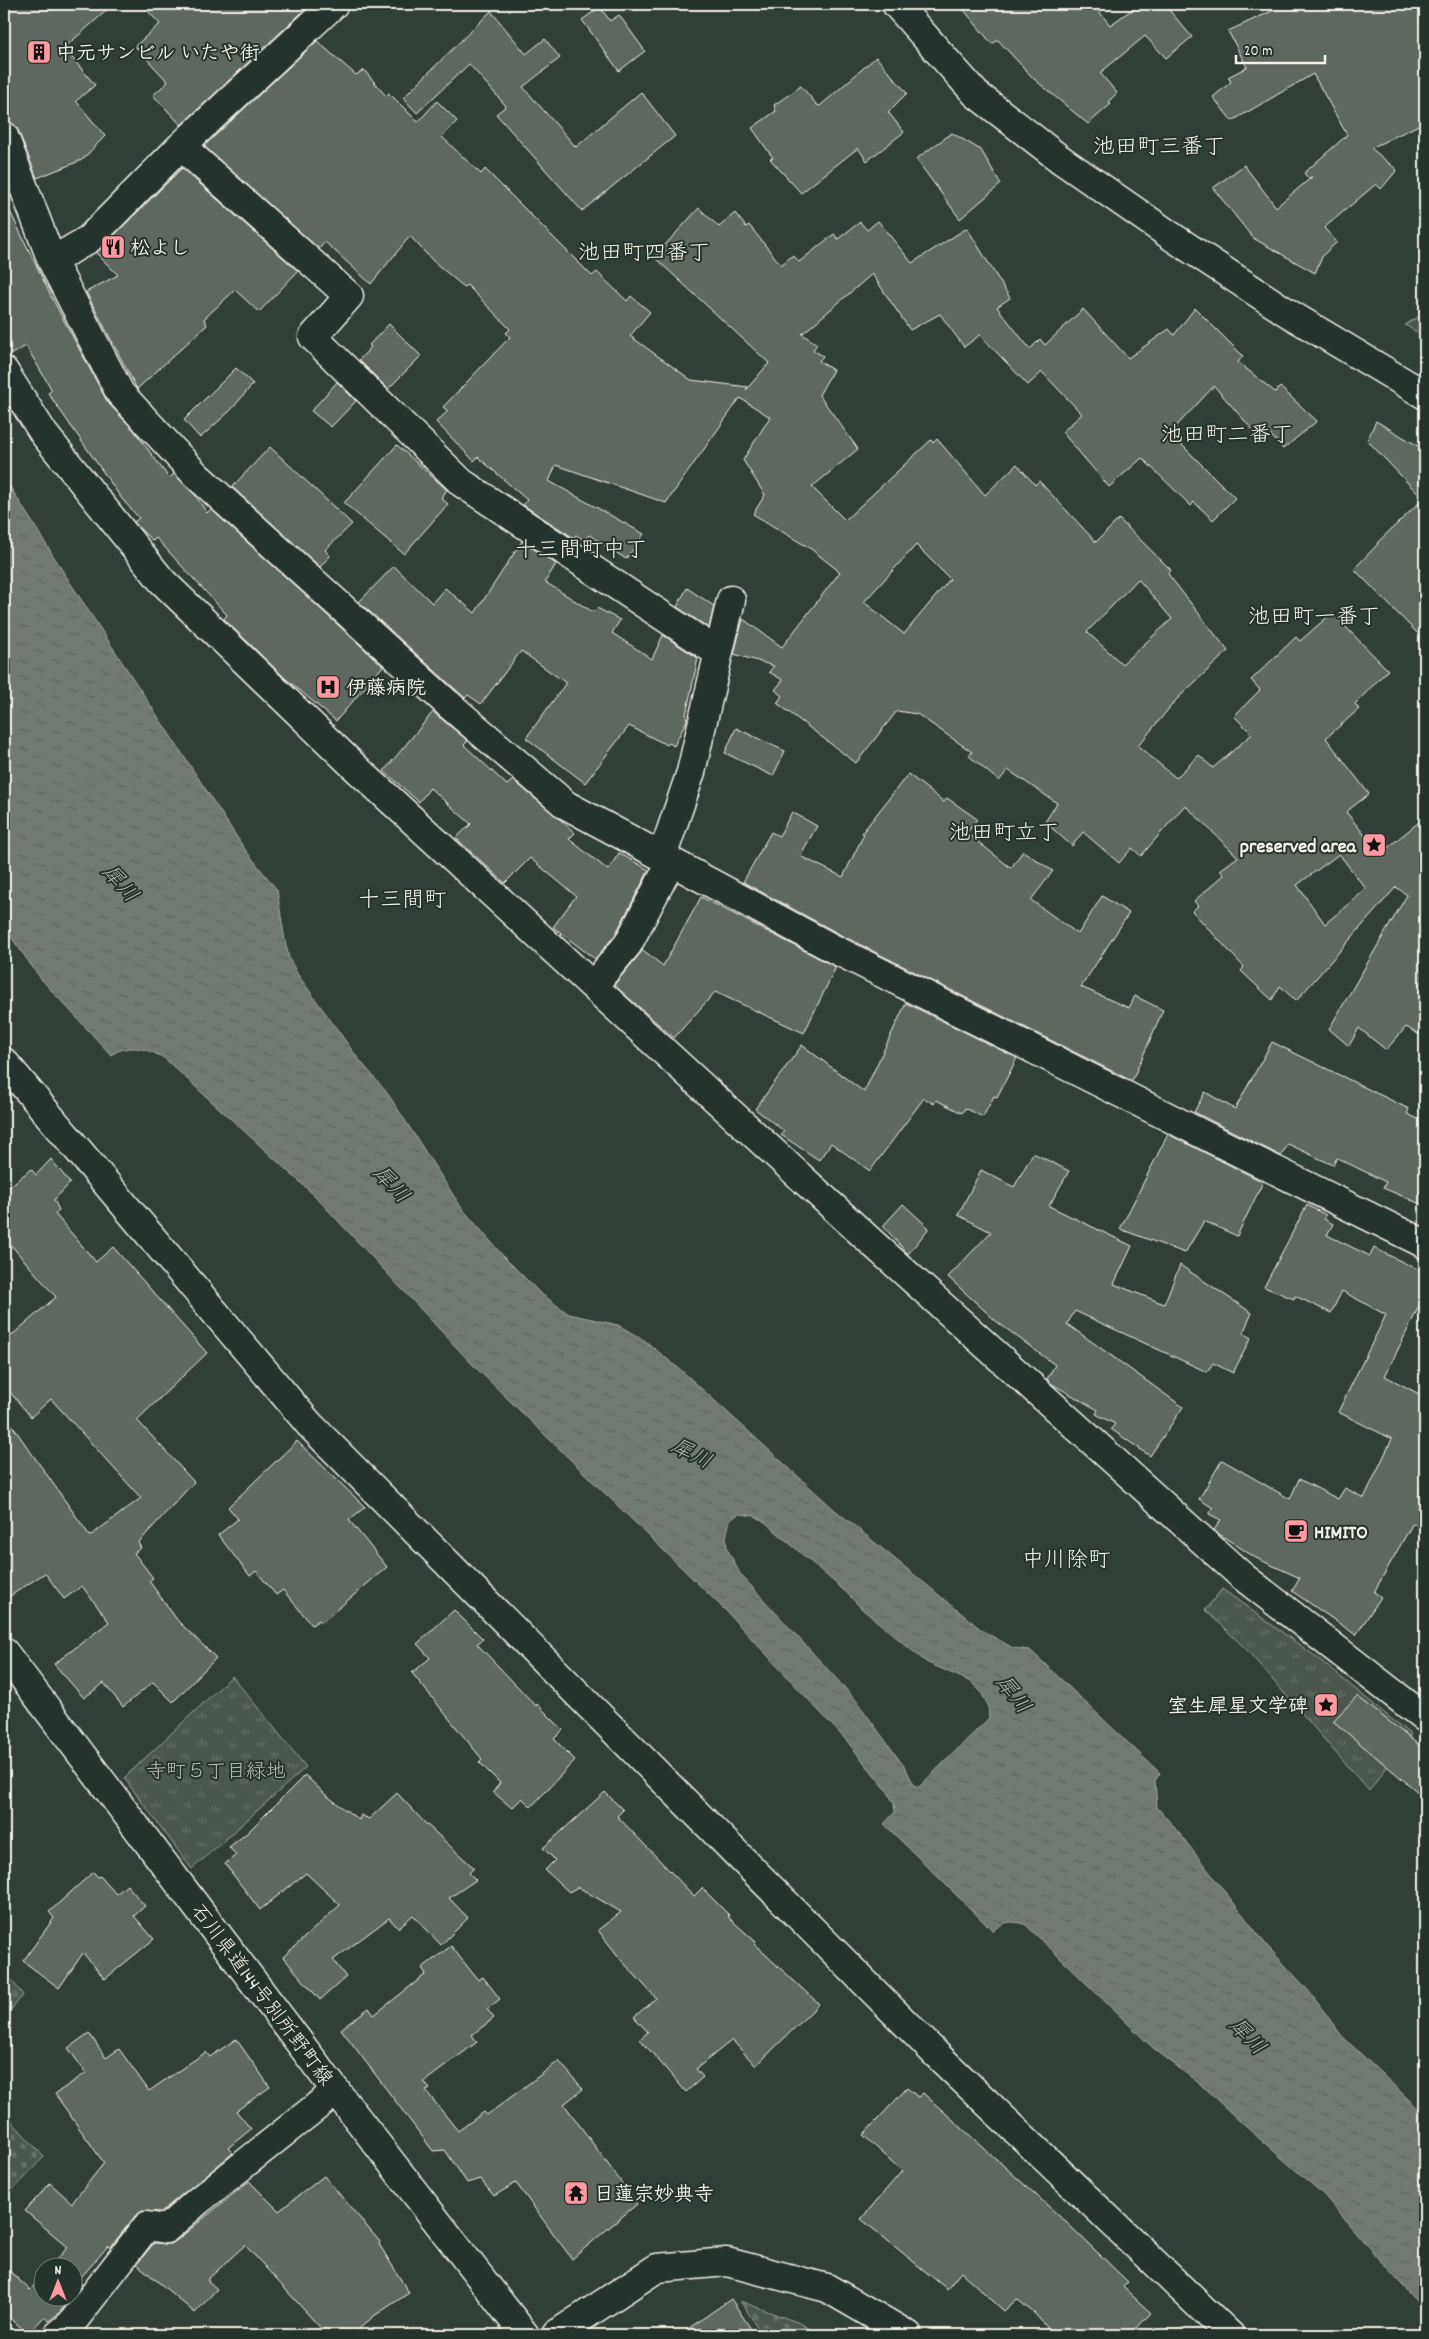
<svg xmlns="http://www.w3.org/2000/svg" width="1429" height="2339" viewBox="0 0 1429 2339" font-family="Dekko,'Klee One',sans-serif">
  <style>
    .grass { fill: url(#grass-tufts); stroke: #a0a49c }
    .cemetery { fill: url(#cemetery-stones); stroke: #a0a49c }
    .water { fill: url(#water-ripples); stroke: #a6a9a1; fill-rule: evenodd }
    .building { fill: #5f6861; stroke: #f4f1e8; fill-rule: evenodd }
    .lines { fill: none; stroke-linecap: round; stroke-linejoin: round }
    .minor-casing { stroke: #f4f1e8; stroke-width: 31 }
    .major-casing { stroke: #f4f1e8; stroke-width: 31 }
    .minor { stroke: #26332d; stroke-width: 28 }
    .major { stroke: #26332d; stroke-width: 28 }
    .labels { text-anchor: middle; stroke-width: 4; stroke-linejoin: round; paint-order: stroke }
    .poi-label { font-size: 20px; font-weight: bold; fill: #f4f1e8; stroke: #26332d; text-anchor: start }
    .park-label { font-size: 20px; fill: #b9bbb2; stroke: #26332d }
    .street-label { font-size: 20px; fill: #f4f1e8; stroke: #26332d }
    .water-label { font-size: 21px; font-style: italic; fill: #babbb3; stroke: #26332d }
    .quarter-label { font-size: 22px; fill: #f4f1e8; stroke: #26332d }
  </style>
  <defs>
    <pattern id="grass-tufts" width="24" height="20" patternUnits="userSpaceOnUse" patternTransform="scale(1.25)"><rect width="24" height="20" fill="#4c564f"/><path d="M3 7l-1-3M5 7V3M7 7l1-3M15 17l-1-3M17 17v-4M19 17l1-3" fill="none" stroke="#666f68"/></pattern>
    <pattern id="cemetery-stones" width="16" height="16" patternUnits="userSpaceOnUse" patternTransform="scale(1.25)"><rect width="16" height="16" fill="#4c564f"/><path d="M2 7V4a2 2 0 0 1 4 0v3zM10 15v-3a2 2 0 0 1 4 0v3z" fill="#666f68"/></pattern>
    <pattern id="water-ripples" width="26" height="14" patternUnits="userSpaceOnUse" patternTransform="scale(1.25)"><rect width="26" height="14" fill="#727972"/><path d="M2 4q2-2 4 0t4 0M15 11q2-2 4 0t4 0" fill="none" stroke="#60635e"/></pattern>
  </defs>
  <rect width="100%" height="100%" fill="#323e38"/>
  <filter id="ink" filterUnits="userSpaceOnUse"><feTurbulence type="fractalNoise" baseFrequency=".02" numOctaves="2"/><feDisplacementMap in="SourceGraphic" scale="10" xChannelSelector="R" yChannelSelector="G"/><feConvolveMatrix kernelMatrix="1 2 1 2 8 2 1 2 1" color-interpolation-filters="sRGB"/></filter>
  <g filter="url(#ink)">
    <path class="grass" d="M1425 313V337L1405 325Z
      M1222 1589 1315 1656 1411 1735 1369 1791 1245 1648 1205 1610Z
      M232 1676 306 1767 192 1869 124 1778Z"/>
    <path class="cemetery" d="M4 1970 23 1995 4 2018Z
      M4 2113 44 2157 4 2198Z
      M740 2301 802 2324 820 2335H763Z"/>
    <path class="water" d="M4 477 71 584 246 851 277 890 285 941 289 958 298 975 357 1057 388 1094 461 1207 504 1257 540 1293 569 1314 618 1325 644 1340 682 1371 835 1510 983 1631 1013 1648 1030 1650 1160 1773 1155 1781 1157 1807 1179 1833 1268 1947 1308 1990 1342 2036 1425 2115V2310L1381 2262 1323 2194 1245 2126 1200 2084 1153 2048 1026 1925C1013 1920 1003 1921 993 1931L884 1824 895 1812 894 1804 888 1792 846 1740 725 1610 472 1364 313 1194 164 1058C146 1048 129 1043 111 1055L41 979 4 927ZM739 1514 755 1516 765 1522 848 1594 862 1609 926 1662 971 1682 981 1692 988 1705 989 1718 919 1787 914 1785 906 1769 855 1699 740 1574 727 1548 726 1537 730 1520Z"/>
    <path class="building" d="M4 4H114L64 48 95 85 76 101 105 136 82 160 37 178 18 130 13 124 4 121Z
      M141 4H311L181 125 153 95 168 82 135 46 160 24Z
      M959 4H1093L1110 25 1140 4H1164L1192 37 1166 58 1145 36 1100 73 1117 93 1109 101 1111 104 1088 124 1034 79 998 40 992 44Z
      M1269 4H1425V122L1371 148 1397 170 1381 189 1376 184 1324 228 1337 242 1323 255 1315 273 1253 238 1213 188 1244 165 1276 207 1312 177 1308 178 1304 173 1347 135 1313 74 1232 121 1213 97 1231 82 1228 77 1247 67 1228 31 1272 11Z
      M600 7 610 21 619 15 645 51 619 71 582 20Z
      M491 11 526 54 545 39 560 58 523 87 576 147 641 92 675 136 582 211 496 114 506 106 469 64 417 113 403 98Z
      M317 41 356 75 364 70 386 96 389 93 418 122 437 101 457 121 442 137 481 174 485 169 592 276 597 272 627 301 631 296 650 312 630 336 691 380 748 387 746 390 769 363 654 257 699 208 719 227 735 213 746 227 749 225 781 265 793 255 799 262 834 234 838 239 860 222 867 230 878 221 912 263 967 228 1010 298 997 307 1030 349 1040 339 1045 345 1083 309 1128 358 1169 329 1174 335 1195 308 1243 356 1238 362 1275 392 1280 387 1317 421 1283 449 1268 432 1260 438 1214 386 1170 433 1235 498 1213 520 1194 502 1191 506 1142 458 1109 487 1062 432 1082 414 1042 372 1028 385 980 335 964 347 940 314 910 330 872 274 802 334 817 344 813 350 823 356 819 361 833 370 819 395 858 449 812 487 845 520 931 440 933 443 937 439 985 495 1017 464 1035 485 1039 481 1096 542 1119 519 1171 570 1168 574 1228 651 1176 700 1138 746 1176 778 1199 755 1213 768 1252 734 1234 716 1260 690 1251 680 1296 637 1300 641 1332 613 1388 670 1355 704 1359 709 1326 738 1369 794 1346 812 1380 854 1425 817V1038L1406 1027 1386 1050 1359 1028 1349 1046 1329 1029 1407 895 1396 887 1296 1001 1280 986 1272 1000 1241 971 1244 967 1192 911 1198 906 1194 901 1224 875 1220 870 1238 857 1185 805 1141 856 1132 848 1119 863 1083 832 1072 846 1045 822 1057 803 1008 770 999 781 969 756 972 752 917 714 897 711 856 763 777 703 782 696 775 690 783 680 769 672 774 666 734 654 743 619 782 647 840 572 811 549 753 514 765 495 743 460 770 417 740 398 666 503 556 465 549 481 644 534 626 559 589 535 584 540 576 535 574 538 523 505 527 500 478 457 474 461 436 422 448 411 443 407 510 337 506 333 510 329 467 285 464 287 433 261 410 236 371 284 325 242 319 249 204 146ZM916 545 950 579 904 634 864 602ZM1138 579 1172 619 1122 664 1087 632ZM1339 854 1366 889 1325 924 1297 885Z
      M876 57 907 93 888 112 904 132 867 161 858 148 801 193 770 159 773 158 752 128 776 111 774 105 801 86 817 105 820 106Z
      M952 133 981 150 1001 184 960 219 916 159Z
      M182 168 298 271 259 312 235 290 204 319 207 325 137 389 86 292 118 275 96 253Z
      M4 199 51 296 108 403 133 429 169 478 174 474 196 496 207 513 211 509 383 666 336 721 285 678 224 619 227 615 156 538 153 541 138 527 134 522 139 518 122 499 48 393 52 390 26 346 8 356 4 355Z
      M389 324 421 356 388 389 359 360 371 347 369 345Z
      M236 368 253 384 231 410 200 438 184 420Z
      M337 382 356 401 331 427 311 411Z
      M1376 421 1425 450V641L1354 569 1378 544 1377 543 1423 499 1367 440Z
      M397 445 447 490 441 498 448 504 404 554 344 503Z
      M270 447 352 524 325 550 330 556 320 567 232 487Z
      M522 541 556 564 545 582 593 612 597 608 620 620 612 633 652 659 663 635 698 658 686 715 687 720 674 746 669 743 667 745 629 726 585 783 526 738 566 683 521 651 481 704 468 695 465 698 359 602 394 566 432 603 445 588 475 613Z
      M687 588 714 606 709 628 677 607Z
      M433 712 468 741 464 745 507 785 513 780 562 821 575 833 569 839 608 870 619 853 649 870 615 935 595 959 553 927 576 896 530 858 505 883 456 838 471 824 430 788 419 802 384 771Z
      M736 728 785 751 773 776 725 753Z
      M908 774 944 802 947 798 977 819 967 833 1011 868 1023 851 1053 871 1031 900 1078 934 1102 896 1129 913 1081 987 1129 1008 1135 996 1163 1010 1132 1081 841 935 743 882 771 832 779 836 792 812 817 826 800 856 843 877 864 834 862 833Z
      M701 897 836 967 804 1033 715 992 674 1038 614 985 643 950 663 966Z
      M906 1003 1017 1058 997 1097 994 1096 983 1117 965 1108 962 1113 936 1100 934 1104 924 1098 870 1171 831 1143 819 1160 781 1135 784 1131 755 1109 802 1045 864 1092Z
      M1272 1042 1409 1109 1407 1114 1425 1122V1206L1383 1188 1386 1182 1337 1158 1333 1165 1288 1144 1281 1156 1194 1112 1205 1092 1235 1109Z
      M1168 1134 1263 1182 1237 1236 1204 1221 1185 1253 1120 1229Z
      M1033 1153 1069 1171 1049 1206 1132 1246 1114 1284 1164 1304 1180 1265 1252 1313 1243 1333 1251 1338 1233 1373 1213 1363 1207 1372 1075 1311 1067 1324 1183 1407 1150 1456 1111 1429 1115 1424 1096 1414 1098 1410 1052 1384 1047 1379 1055 1365 996 1321 948 1277 991 1232 958 1215 981 1170 1014 1187Z
      M51 1159 70 1183 54 1200 59 1210 55 1214 96 1262 113 1247 207 1353 137 1420 194 1482 138 1543 141 1548 134 1553 153 1578 149 1581 178 1621 216 1658 173 1702 153 1682 123 1707 104 1683 84 1698 54 1664 109 1622 82 1586 64 1599 45 1573 4 1600V1414L90 1536 141 1498 51 1399 31 1417 4 1385V1342L56 1297 4 1237V1191L31 1169 36 1175Z
      M903 1204 929 1228 908 1254 883 1226Z
      M1307 1205 1326 1215 1324 1219 1333 1224 1327 1235 1370 1256 1374 1248 1425 1273V1294L1385 1376 1425 1397V1529L1413 1523 1374 1592 1381 1597 1356 1635 1292 1591 1300 1578 1256 1558 1216 1532 1214 1530 1221 1520 1209 1514 1213 1508 1199 1499 1222 1460 1290 1499 1299 1479 1338 1499 1345 1488 1364 1498 1392 1439 1338 1412 1386 1315 1342 1291 1331 1313 1295 1296 1294 1299 1264 1287Z
      M297 1441 365 1507 349 1520 387 1567 321 1623 319 1620 312 1625 283 1590 276 1595 256 1571 250 1576 218 1535 238 1519 228 1507Z
      M454 1610 483 1639 477 1644 536 1706 537 1704 563 1730 554 1739 575 1760 531 1807 522 1798 512 1808 493 1792 500 1783 479 1762 482 1759 412 1673 430 1658 417 1644Z
      M1357 1696 1425 1750V1798L1333 1721Z
      M305 1775 327 1796 359 1820 361 1815 369 1819 397 1793 424 1822 474 1868 469 1873 476 1880 449 1898 468 1918 441 1945 413 1915 398 1928 389 1918 333 1960 346 1977 320 2000 283 1957 340 1905 306 1873 260 1910 225 1864 236 1855 229 1847 247 1833Z
      M605 1792 623 1810 617 1816 694 1896 702 1888 730 1916 728 1917 756 1942 754 1944 819 2004 756 2066 732 2040 696 2069 703 2077 686 2092 640 2039 648 2032 634 2017 656 1998 622 1961 598 1930 621 1912 578 1887 569 1892 545 1870 555 1860 543 1848Z
      M93 1872 98 1877 100 1876 116 1894 127 1885 145 1906 134 1916 154 1939 105 1979 83 1953 59 1988 23 1961 54 1918 49 1912Z
      M451 1946 478 1980 483 1977 500 1999 487 2009 494 2018 472 2035 477 2042 424 2082 430 2089 426 2091 458 2131 484 2112 487 2115 559 2061 583 2089 564 2104 637 2204 572 2259 516 2183 494 2196 480 2179 467 2183 445 2150 433 2151 341 2029 369 2008 374 2015 426 1974 422 1968Z
      M89 2033 106 2058 119 2049 149 2091 206 2052 210 2057 236 2039 270 2087 236 2111 251 2129 228 2148 233 2153 161 2212 142 2211 135 2216 110 2248 108 2246 78 2281 82 2284 59 2313 49 2321 44 2317 28 2334 4 2312V2266L30 2290 42 2277V2296H72V2266H51L68 2247 25 2211 50 2183 72 2203 104 2163 55 2094 86 2073 68 2048Z
      M907 2088 918 2097 923 2093 1067 2223 1128 2282 1123 2287 1151 2313 1130 2335H1054L1034 2313 1017 2299 1004 2311 961 2272 947 2289 861 2219 902 2171 863 2135Z
      M324 2176 380 2242 379 2244 409 2293 374 2316 352 2335H327L245 2245 207 2280 217 2289 195 2313 137 2264 154 2243 170 2244 176 2241 249 2181 279 2211Z
      M731 2299 755 2335H679Z"/>
    <g class="lines">
      <defs>
        <path id="minor" d="M896 4 976 94 1060 159 1174 238 1288 313 1425 395
          M4 136 52 261 120 393 196 475 447 703 566 805 834 949 1216 1141 1425 1244
          M181 146 349 296 313 337 462 483 717 652
          M52 261 89 239 181 146 334 4
          M4 371 44 434 162 581 357 769 868 1239 1242 1576 1425 1718
          M662 857 691 772 731 600
          M593 986 628 944 671 862
          M4 1062 309 1424 937 2055 1230 2335
          M58 2335 71 2324 147 2226 166 2229 198 2201 336 2091
          M555 2335 657 2268 727 2262 827 2288 908 2335"/>
        <path id="major" d="M4 1652 336 2091 525 2335"/>
      </defs>
      <use href="#minor" class="minor-casing"/>
      <use href="#major" class="major-casing"/>
      <use href="#minor" class="minor"/>
      <use href="#major" class="major"/>
    </g>
  </g>
  <defs>
    <symbol id="building-square" viewBox="-11 -11 22 22"><rect x="-9" y="-9" width="18" height="18" rx="4" fill="#ff9aa2" stroke="#26332d"/><path d="M-4-6H4V6H1V3H-1V6H-4ZM-2.5-4.3h1.7v1.8h-1.7ZM.8-4.3h1.7v1.8H.8ZM-2.5-1h1.7V.8h-1.7ZM.8-1h1.7V.8H.8Z" fill="#111"/></symbol>
    <symbol id="restaurant-square" viewBox="-11 -11 22 22"><rect x="-9" y="-9" width="18" height="18" rx="4" fill="#ff9aa2" stroke="#26332d"/><path d="M-5-6h1v4h1v-4h1v4h1v-4h1v5L-1.5 .5V6h-2V.5L-5-1ZM5-6V6H3V1.5H1.5Q1.5-4 5-6Z" fill="#111"/></symbol>
    <symbol id="hospital-square" viewBox="-11 -11 22 22"><rect x="-9" y="-9" width="18" height="18" rx="4" fill="#ff9aa2" stroke="#26332d"/><path d="M-5-5h3v3.5h4V-5h3V5h-3V1.5h-4V5h-3Z" fill="#111"/></symbol>
    <symbol id="sight-square" viewBox="-11 -11 22 22"><rect x="-9" y="-9" width="18" height="18" rx="4" fill="#ff9aa2" stroke="#26332d"/><path d="M0-6L1.8-2.2L6-1.7L2.9 1.2L3.7 5.4L0 3.3L-3.7 5.4L-2.9 1.2L-6-1.7L-1.8-2.2Z" fill="#111"/></symbol>
    <symbol id="cafe-square" viewBox="-11 -11 22 22"><rect x="-9" y="-9" width="18" height="18" rx="4" fill="#ff9aa2" stroke="#26332d"/><path d="M-5.5-4.5H6V0H3Q3 3.5 0 3.5H-2.5Q-5.5 3.5-5.5 0ZM3-3.2v2h1.7v-2ZM-6 4.5H4V6H-6Z" fill="#111"/></symbol>
    <symbol id="temple-square" viewBox="-11 -11 22 22"><rect x="-9" y="-9" width="18" height="18" rx="4" fill="#ff9aa2" stroke="#26332d"/><path d="M0-6L5-2H3V0L6.5 2.5H4V6H1.5V3h-3V6H-4V2.5H-6.5L-3 0V-2H-5Z" fill="#111"/></symbol>
  </defs>
  <g fill-rule="evenodd">
    <use href="#building-square" x="25" y="38" width="28" height="28"/>
    <use href="#restaurant-square" x="99" y="233" width="28" height="28"/>
    <use href="#hospital-square" x="314" y="673" width="28" height="28"/>
    <use href="#sight-square" x="1360" y="831" width="28" height="28"/>
    <use href="#cafe-square" x="1282" y="1517" width="28" height="28"/>
    <use href="#sight-square" x="1312" y="1691" width="28" height="28"/>
    <use href="#temple-square" x="562" y="2179" width="28" height="28"/>
  </g>
  <g class="labels">
    <g class="poi-label">
      <text x="56" y="59">中元サンビル いたや街</text>
      <text x="130" y="254">松よし</text>
      <text x="346" y="694">伊藤病院</text>
      <text x="1356" y="852" text-anchor="end">preserved area</text>
      <text x="1314" y="1538">HIMITO</text>
      <text x="1308" y="1712" text-anchor="end">室生犀星文学碑</text>
      <text x="594" y="2200">日蓮宗妙典寺</text>
    </g>
    <g class="park-label">
      <text x="216" y="1777">寺町５丁目緑地</text>
    </g>
    <g class="street-label">
      <text transform="translate(263 1994) rotate(53)" y="7">石川県道144号別所野町線</text>
    </g>
    <g class="water-label">
      <text transform="translate(121 883) rotate(48)" y="7">犀川</text>
      <text transform="translate(392 1184) rotate(47)" y="7">犀川</text>
      <text transform="translate(692 1453) rotate(27)" y="7">犀川</text>
      <text transform="translate(1014 1694) rotate(52)" y="7">犀川</text>
      <text transform="translate(1248 2036) rotate(46)" y="7">犀川</text>
    </g>
    <g class="quarter-label">
      <text x="1159" y="153">池田町三番丁</text>
      <text x="644" y="259">池田町四番丁</text>
      <text x="1227" y="441">池田町二番丁</text>
      <text x="581" y="556">十三間町中丁</text>
      <text x="1314" y="623">池田町一番丁</text>
      <text x="1004" y="839">池田町立丁</text>
      <text x="402" y="906">十三間町</text>
      <text x="1066" y="1566">中川除町</text>
    </g>
  </g>
  <rect width="1429" height="2339" fill="none" stroke="#26332d" stroke-width="20"/>
  <rect x="10" y="10" width="1409" height="2319" fill="none" stroke="#f4f1e8" stroke-width="2" filter="url(#ink)"/>
  <g transform="translate(58 2282)"><circle r="24" fill="#26332d" stroke="#787f78"/>
  <path d="M0-4L9 19L0 12L-9 19Z" fill="#ff9aa2"/>
  <text y="-8" font-size="14" font-weight="bold" text-anchor="middle" fill="#f4f1e8">N</text>
  </g>
  <path d="M1236 55v8h89v-8" fill="none" stroke="#f4f1e8" stroke-width="2.5"/>
  <text x="1244" y="55" font-size="15" fill="#f4f1e8" stroke="#26332d" stroke-width="4" paint-order="stroke">20 m</text>
</svg>
